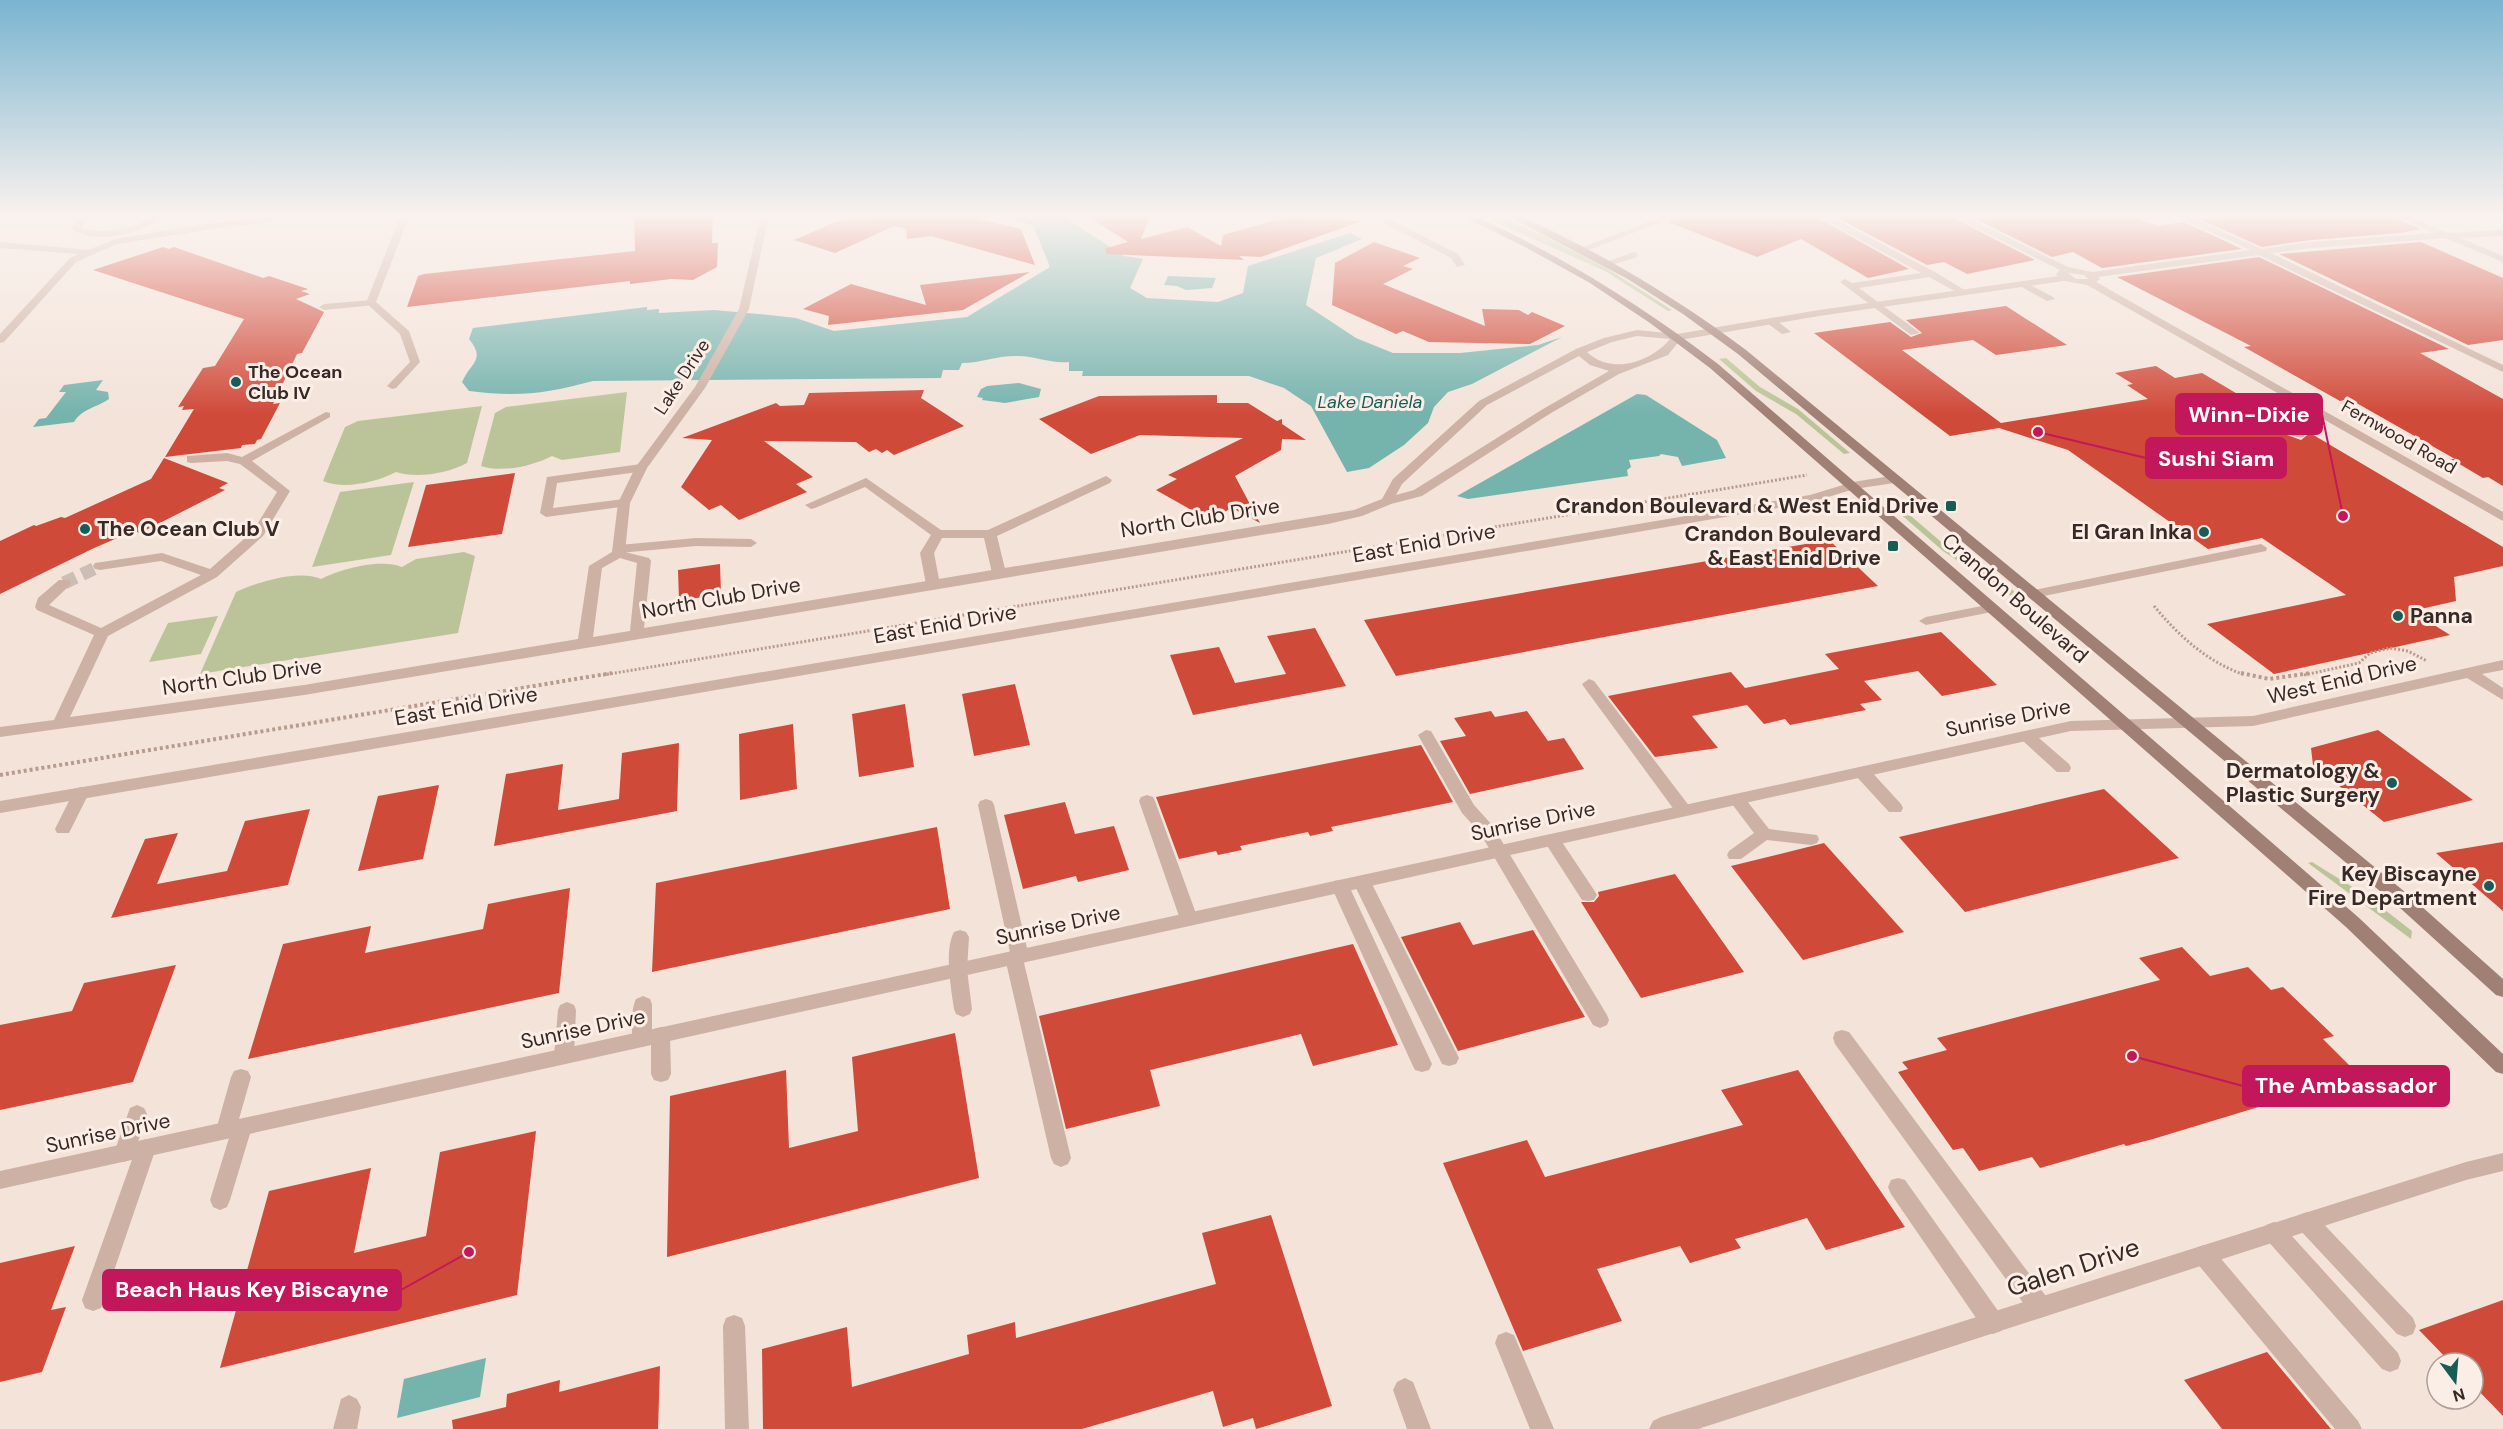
<svg xmlns="http://www.w3.org/2000/svg" width="2503" height="1429" viewBox="0 0 2503 1429" font-family="'DM Sans',sans-serif">
  <style>
    .green { fill: #bbc498 }
    .water { fill: #75b3ad }
    .building { fill: #d04a3a }
    .lines { fill: none; stroke-linecap: round; stroke-linejoin: round }
    .minor-tunnel { stroke: #cdbeb5; stroke-width: 13; stroke-dasharray: 13 7; stroke-linecap: butt }
    .path-far1 { stroke: #b89b8e; stroke-width: 3; stroke-dasharray: 2 2; stroke-linecap: butt }
    .path { stroke: #b89b8e; stroke-width: 4; stroke-dasharray: 3 3; stroke-linecap: butt }
    .service { fill: #ccb1a4; fill-rule: evenodd }
    .minor { fill: #ccb1a4; fill-rule: evenodd }
    .secondary { fill: #a07f75; fill-rule: evenodd }
    .poi-dot { fill: #185c57; stroke: #fbeee6; stroke-width: 2 }
    .labels { text-anchor: middle; stroke-width: 6; stroke-linejoin: round; paint-order: stroke }
    .far-poi-label { font-size: 18px; font-weight: bold; fill: #372926; stroke: #fbeee6; text-anchor: start }
    .far-street-label { font-size: 18px; fill: #372926; stroke: #fbeee6 }
    .far-water-label { font-size: 18px; font-style: italic; fill: #185c57; stroke: #fbeee6 }
    .poi-label { font-size: 21px; font-weight: bold; fill: #372926; stroke: #fbeee6; text-anchor: end }
    .street-label { font-size: 21px; fill: #372926; stroke: #fbeee6 }
    .near-street-label { font-size: 26px; fill: #372926; stroke: #fbeee6 }
    .leader { fill: none; stroke: #c2185b; stroke-width: 2 }
    .callout-dot { fill: #c2185b; stroke: #fbeee6; stroke-width: 2 }
    .callout { fill: #c2185b; stroke: #c2185b; stroke-width: 2 }
    .callout-label { font-size: 22px; text-anchor: middle; font-weight: bold; fill: #fff }
  </style>
  <rect width="100%" height="100%" fill="#f3e3d9"/>
  <path class="green" d="M1477 214H1495L1548 238 1608 269 1672 310 1668 311 1605 271Z
    M1726 358 1760 387 1798 409 1850 453 1844 454 1796 414 1756 391 1719 359Z
    M627 392 620 452 562 460 552 456C533 466 502 473 481 466L495 413 506 407Z
    M482 406 467 463C449 473 416 479 396 472 377 482 344 490 323 481L345 427 358 421Z
    M414 482 391 555 312 567 340 492Z
    M1904 510 1947 547 2010 588 2034 608 2031 609 1943 551 1897 511Z
    M464 552 475 556 458 633 200 674 236 592C257 582 299 569 321 579 340 569 381 558 402 567L416 559Z
    M218 616 201 654 149 662 168 623Z
    M2312 862 2367 896 2412 931 2411 939 2308 863Z"/>
  <path class="water" d="M989 214H1072L1070 221 1124 256 1143 259 1130 288 1147 298 1218 302 1243 293 1248 266 1350 233 1362 239 1316 258 1306 305 1356 338 1393 353H1460L1538 345 1562 337 1472 384 1448 392 1434 407 1428 423 1404 445 1369 468 1347 472 1311 406 1284 388 1249 376H1082L1083 371H1069V362C1051 364 1036 356 1018 356 999 355 981 363 962 363L959 370H943L941 378 593 381C544 394 519 397 469 391L462 382C471 362 486 360 469 339L473 328 647 307V310L659 309V313L714 310 769 315 796 318 834 331 967 317 1050 267 1033 225Z
    M1168 276 1216 278 1212 288 1186 290 1177 286 1164 285Z
    M103 380 96 390 108 392 109 399C96 408 83 408 74 422L33 427 39 419 46 418 66 392H59L64 385Z
    M1019 383 1041 389 1039 397 1005 403 982 400 983 398 977 397 981 389 987 386Z
    M1637 394 1646 395 1717 440 1726 458 1682 466 1678 457 1661 454 1659 456 1629 460 1631 467 1627 470 1628 476 1468 499 1457 496Z
    M486 1358 480 1397 397 1418 404 1379Z"/>
  <path class="building" d="M634 214H713L712 243H718L717 267 693 280 671 279 630 284V281L407 307 418 276 424 274 635 251Z
    M880 214H978V219L1021 229 1035 265 931 236 907 239 906 229 894 226 835 253 794 240 838 221 879 216Z
    M1085 214H1151L1141 239 1187 227 1221 246 1223 235 1289 216 1362 221 1261 257 1239 256 1244 260 1106 254V248L1128 242Z
    M1684 214H1811L1909 269 1868 278 1801 239 1757 257 1668 222Z
    M1830 214H1946L2035 260 1967 274 1944 262 1927 265Z
    M2011 214H2127L2157 226 2184 222 2242 249 2102 268 2073 252 2052 257 1978 220Z
    M2237 214H2389L2420 229 2401 233 2311 240 2262 247 2201 220Z
    M1374 242 1420 258 1403 266 1413 269 1383 284 1485 326 1482 309 1519 310 1528 315 1532 312 1565 326 1530 344 1429 342 1403 331 1396 334 1332 305 1335 263Z
    M2421 242 2503 278V340L2468 345 2279 254Z
    M163 247 169 249 174 247 263 278 269 276 308 289 301 291 310 294 296 299 324 312 302 353 297 354 273 404 280 403 261 439 257 440 255 444 242 445 241 448 165 457 194 409 182 410 184 406 178 407 203 368 215 366 244 319 93 270Z
    M2259 257 2449 349 2420 353 2503 399V486L2488 477 2483 478 2451 459H2455L2360 405 2349 399 2340 401 2244 347 2251 346 2117 277Z
    M1030 272 963 310 828 325 829 316 803 309 851 284 926 305 920 285Z
    M2006 306 2067 345 1996 355 1973 340 1902 350 2001 423 2148 399 2127 385 2133 384 2115 373 2156 366 2175 378 2202 373 2285 422 2279 427 2287 435 2301 440 2310 433 2503 547V566L2454 577 2456 601 2412 611 2450 635 2274 674 2207 624 2346 595 2262 538 2208 549 2068 450 1999 428 1950 436 1814 333 1890 322 1911 337 1922 333 1906 320Z
    M924 390 921 398 964 426 894 455 887 450 882 453 876 449 869 452 856 442 764 441 813 477 796 484 807 492 739 520 721 505 709 510 681 487 712 440 682 438 776 403 780 406 804 405 809 393Z
    M1217 395V403H1248L1277 421 1282 419V424L1306 440 1282 439 1281 450 1235 476 1260 523 1232 508 1209 520 1156 490 1177 479 1168 475 1243 438 1140 435 1091 454 1039 419 1099 396Z
    M164 458 228 483 219 488 225 490 140 533 137 532 128 536 124 535 92 549 0 594V541L34 525 36 526 61 517 65 518 151 479Z
    M515 473 502 534 408 547 426 485Z
    M1829 540 1878 586 1396 676 1364 620Z
    M720 564 721 594 679 601 678 570Z
    M1315 628 1346 686 1193 715 1170 655 1219 647 1235 683 1286 674 1267 636Z
    M1941 632 1997 685 1942 696 1918 671 1864 681 1882 700 1860 704 1866 710 1790 725 1785 719 1764 724 1747 705 1692 716 1718 748 1655 757 1608 696 1731 672 1745 688 1839 669 1825 654Z
    M1015 684 1030 745 974 756 962 694Z
    M905 704 914 767 859 777 852 714Z
    M1491 711 1495 717 1527 711 1548 741 1564 738 1584 769 1470 794 1440 741 1466 736 1454 718Z
    M793 724 797 789 740 800 739 734Z
    M2378 730 2473 800 2384 822 2313 765 2311 748Z
    M679 743 677 811 494 846 506 774 563 764 558 810 619 799 622 753Z
    M1421 745 1453 802 1331 827 1333 831 1310 836 1308 832 1240 846 1242 850 1218 855 1216 851 1179 859 1156 797Z
    M439 785 423 859 358 871 378 796Z
    M2104 789 2179 858 1965 912 1899 837Z
    M1065 802 1075 834 1114 826 1129 870 1078 882 1076 876 1023 889 1004 815Z
    M310 809 288 885 111 918 145 839 178 833 157 884 227 871 245 821Z
    M937 827 950 909 652 972 656 883Z
    M2503 842V911L2436 853Z
    M1824 843 1904 932 1803 960 1731 866Z
    M1675 874 1744 972 1641 998 1581 902H1594L1599 896 1598 892Z
    M570 888 559 993 248 1059 283 944 371 926 365 953 483 929 488 904Z
    M1460 922 1473 945 1533 930 1585 1017 1458 1051 1401 937Z
    M1353 944 1398 1045 1313 1066 1301 1034 1150 1070 1160 1106 1066 1129 1039 1016Z
    M2182 947 2210 976 2248 967 2271 990 2283 987 2334 1036 2323 1039 2349 1065 2334 1068 2346 1080 2263 1103 2265 1105 2153 1139 2126 1146 2124 1144 2040 1168 2032 1157 1979 1171 1963 1148 1953 1150 1898 1072 1908 1069 1902 1062 1947 1050 1937 1038 2160 980 2139 958Z
    M176 965 133 1082 0 1110V1025L72 1011 84 983Z
    M955 1033 979 1178 667 1257 670 1096 786 1070 789 1148 858 1131 852 1057Z
    M1798 1070 1905 1227 1826 1250 1807 1218 1735 1239 1741 1248 1690 1263 1680 1246 1597 1269 1622 1321 1523 1351 1443 1163 1527 1140 1545 1177 1743 1125 1721 1090Z
    M536 1131 517 1295 220 1368 269 1191 371 1168 354 1253 426 1236 440 1152Z
    M1271 1215 1332 1406 1256 1429 1253 1418 1223 1427 1213 1391 1082 1429H763L762 1349 847 1327 852 1387 969 1354 967 1335 1015 1322 1016 1338 1216 1284 1202 1233Z
    M75 1246 51 1310 66 1307 42 1372 0 1382V1263Z
    M2503 1300V1416L2473 1385V1363H2451L2419 1330Z
    M2267 1352 2331 1429H2222L2184 1380Z
    M660 1366 658 1429H453L452 1420 506 1407 507 1394 560 1380 559 1392Z"/>
  <g class="lines">
    <path class="minor-tunnel" d="M64 583 100 566"/>
    <path class="path-far1" d="M2154 606C2179 636 2207 662 2245 675
      M603 675 1807 475
      M2304 675 2359 663 2370 653 2390 648 2408 651 2427 661"/>
    <path class="path" d="M2241 673 2269 679 2311 673
      M0 775 612 673"/>
    <path class="service" d="M85 214 81 217 0 221V215Z
      M1367 214H1379L1458 254 1465 265 1457 267 1451 258Z
      M1669 214H1682L1586 251 1578 249Z
      M1813 214H1825L1935 272 1968 292 1960 294 1929 277 1859 288 1920 333 1911 335 1840 282 1845 279 1852 283 1921 273Z
      M1634 252 1637 253V257L1608 266 1603 263Z
      M2023 281 2053 297 2055 299 2047 301 2020 286V282Z
      M371 300 375 301V305L324 310 319 307 324 304Z
      M1767 319H1775L1791 332 1782 334 1767 323Z
      M2287 424 2304 433V437C2296 439 2286 433 2281 427Z
      M641 464 647 468 645 471 557 483 553 508 624 499 628 500 630 503 628 506 546 517 540 513 547 477Z
      M1106 476 1112 480 1110 483 997 536 1006 573 1004 576 999 577 992 573 984 538H942L934 553 940 584 933 588 926 584 920 553 931 535 865 487 815 508 811 509 805 505 866 478 941 530H988Z
      M696 538 751 539 757 543 751 547 696 546 619 553 613 549 619 545Z
      M2261 544 2267 548 2266 551 2034 598 2027 594 2034 590Z
      M1992 604 1999 608 1997 611 1926 625 1919 621 1926 617Z
      M1589 679 1594 681 1690 807 1692 811 1690 815H1678L1584 687 1582 684Z
      M1426 730 1431 731 1474 805 1492 825 1607 1015 1609 1020 1607 1025 1600 1028 1593 1025 1480 833 1462 813 1418 735Z
      M2027 731 2032 732 2069 764 2071 768 2069 772H2057L2022 740 2019 736 2022 732Z
      M1862 767 1868 768 1901 804 1903 808 1901 812H1889L1856 776 1854 772 1856 768Z
      M81 787 87 789 89 793 69 833H57L55 829 75 789Z
      M1737 794 1743 796 1769 829 1817 835 1819 839 1817 843 1811 845 1767 840 1741 859H1729L1727 855 1729 851 1754 833 1729 800 1731 796Z
      M1147 795 1153 797 1155 801 1198 919 1195 924 1189 926 1183 924 1180 919 1139 801 1141 797Z
      M986 799 992 801 994 805 1029 957 1024 963 1071 1158 1068 1164 1061 1167 1054 1164 1051 1158 1005 958 1010 952 978 805 980 801Z
      M1552 834 1558 836 1594 890 1597 895 1594 900 1588 901 1582 900 1546 844 1544 840 1546 836Z
      M1362 876 1368 877 1371 882 1459 1058 1456 1064 1449 1066 1442 1064 1353 882 1356 877Z
      M1340 880 1346 881 1349 886 1432 1064 1429 1070 1422 1072 1415 1070 1412 1064 1331 886 1334 881Z
      M960 930 966 932 969 937 967 970 972 1009 970 1014 963 1017 956 1014 954 1009C951 988 944 951 954 932Z
      M643 996 650 999 652 1004V1035L654 1029 661 1027 668 1029 670 1035 671 1074 668 1080 661 1082 654 1080 651 1074V1039L649 1045 642 1047 635 1045C630 1034 631 1009 636 999Z
      M567 1002 574 1005 576 1010 574 1056 571 1062 564 1064 557 1062 554 1056 558 1010 560 1005Z
      M1842 1030 1849 1032 2048 1299 2051 1307 2048 1315 2040 1318 2032 1315 1835 1044 1833 1038 1835 1032Z
      M241 1069 248 1071 251 1077 239 1119 249 1121 252 1127 230 1200 227 1207 220 1210 213 1207 210 1200 229 1138 219 1136 216 1130 231 1077 234 1071Z
      M137 1105 144 1108 147 1114 136 1148 139 1142 146 1139 153 1142 156 1148 104 1300 101 1308 93 1311 85 1308 82 1300 134 1154 131 1159 124 1162 117 1159 114 1153 130 1108Z
      M1898 1178 1905 1180 2001 1315 2004 1323 2001 1331 1993 1334 1985 1331 1891 1194 1888 1187 1891 1180Z
      M2307 1212 2315 1215 2413 1318 2416 1326 2413 1334 2405 1337 2397 1334 2299 1229 2296 1222 2299 1215Z
      M2274 1222 2282 1225 2398 1353 2401 1361 2398 1369 2390 1372 2382 1369 2266 1239 2263 1232 2266 1225Z
      M2204 1245 2212 1248 2358 1421 2362 1429H2335L2196 1262 2193 1255 2196 1248Z
      M734 1315 742 1318 745 1326 749 1429H725L723 1326 726 1318Z
      M1506 1332 1514 1335 1554 1429H1530L1495 1343 1498 1335Z
      M1405 1378 1413 1382 1431 1429H1407L1393 1390 1397 1382Z
      M349 1395 357 1399 361 1407 357 1429H333L341 1399Z"/>
    <path class="minor" d="M85 214H96L83 223 82 228C99 234 122 230 139 224 149 220 154 214 165 214 147 233 94 246 72 229L76 220Z
      M297 214H329L206 230 117 244 76 262 4 342 0 343V334L70 258 79 254 0 248V242L89 250 115 239 206 224Z
      M401 214H410L376 302 409 331 420 362 396 388 392 389 387 386 410 362 400 334 366 303Z
      M761 214H769L749 309 705 388 647 468 630 503 625 552 649 558 651 561 644 628 1354 510 1382 499 1393 479 1479 401 1576 349 1604 338 1637 330 1677 334 1819 310 2058 276 2056 274 2060 270 1948 214H1960L2068 267 2092 272 2250 250 2171 214H2183L2262 249 2311 242 2434 233 2391 214H2403L2448 233 2503 230V236L2460 238 2503 256V262L2445 238 2311 248 2271 253 2503 365V372L2259 255 2098 277 2100 279 2096 282 2503 512V521L2087 285 2064 281 1819 316 1680 340 1668 355 1619 374 1551 413 1422 496 1391 504 1362 516 1328 524 304 695 0 737V727L54 720 94 635 37 610 35 607 38 598 59 580H69L71 583 69 586 49 605 101 628 201 575 161 561 100 570 95 569 93 566 95 563 162 553 210 569 253 531 277 492 240 464 227 461 191 463 187 462V456L227 453 242 457 326 412 330 413V417L252 461 290 491 263 536 217 577 108 636 70 717 304 685 578 639 589 566 612 552 618 503 635 468 695 387 739 309ZM2068 273 2084 275 2088 279H2076ZM1637 336 1670 339C1650 363 1611 375 1587 352L1612 342ZM1579 356 1590 365 1609 371 1543 409 1414 490 1396 495 1402 484 1487 405ZM620 558 637 563 630 631 593 637 602 568Z
      M1897 475 1903 479 1901 482 1854 489 1812 502 0 813V801L1810 495 1853 482Z
      M2503 660V670L2482 674 2503 688V700L2467 678 2253 726 2071 731 0 1189V1171L2071 721 2253 716Z
      M2503 1153V1171L2466 1180 1698 1429H1649L1653 1421 1661 1417 2466 1162Z"/>
    <path class="secondary" d="M1458 214H1470C1559 254 1640 304 1718 364L2358 917 2503 1054V1074L2496 1072 2346 927 1710 368 1650 323 1590 283 1527 248Z
      M1504 214H1516C1598 251 1674 296 1746 350L2411 897 2503 979V997L2496 995 2399 907 1738 354 1683 314 1626 278Z"/>
  </g>
  <linearGradient id="sky" x2="0" y2="1"><stop stop-color="#7ab4d0"/><stop offset="0.52" stop-color="#faf2ee"/><stop offset="1" stop-color="#faf2ee" stop-opacity="0"/></linearGradient>
  <rect width="2503" height="414" fill="url(#sky)"/>
  <g class="poi-dot">
    <circle cx="236" cy="382" r="6"/>
    <rect x="1945" y="500" width="12" height="12" rx="3"/>
    <circle cx="85" cy="529" r="6"/>
    <circle cx="2204" cy="532" r="6"/>
    <rect x="1887" y="540" width="12" height="12" rx="3"/>
    <circle cx="2398" cy="616" r="6"/>
    <circle cx="2392" cy="783" r="6"/>
    <circle cx="2489" cy="886" r="6"/>
  </g>
  <g class="labels">
    <g class="far-poi-label">
      <text x="248" y="378">The Ocean<tspan x="248" dy="21">Club IV</tspan></text>
    </g>
    <g class="far-street-label">
      <text transform="translate(682 377) rotate(-57)" y="6">Lake Drive</text>
      <text transform="translate(2399 437) rotate(30)" y="6">Fernwood Road</text>
    </g>
    <g class="far-water-label">
      <text x="1370" y="408">Lake Daniela</text>
    </g>
    <g class="poi-label">
      <text x="1939" y="513">Crandon Boulevard &amp; West Enid Drive</text>
      <text x="97" y="536" text-anchor="start">The Ocean Club V</text>
      <text x="2192" y="539">El Gran Inka</text>
      <text x="1881" y="541">Crandon Boulevard<tspan x="1881" dy="24">&amp; East Enid Drive</tspan></text>
      <text x="2410" y="623" text-anchor="start">Panna</text>
      <text x="2380" y="778">Dermatology &amp;<tspan x="2380" dy="24">Plastic Surgery</tspan></text>
      <text x="2477" y="881">Key Biscayne<tspan x="2477" dy="24">Fire Department</tspan></text>
    </g>
    <g class="street-label">
      <text transform="translate(1200 518) rotate(-9)" y="7">North Club Drive</text>
      <text transform="translate(1424 543) rotate(-10)" y="7">East Enid Drive</text>
      <text transform="translate(721 598) rotate(-10)" y="7">North Club Drive</text>
      <text transform="translate(2015 598) rotate(41)" y="7">Crandon Boulevard</text>
      <text transform="translate(945 624) rotate(-10)" y="7">East Enid Drive</text>
      <text transform="translate(242 677) rotate(-8)" y="7">North Club Drive</text>
      <text transform="translate(2342 680) rotate(-13)" y="7">West Enid Drive</text>
      <text transform="translate(466 706) rotate(-10)" y="7">East Enid Drive</text>
      <text transform="translate(2008 718) rotate(-11)" y="7">Sunrise Drive</text>
      <text transform="translate(1533 821) rotate(-12)" y="7">Sunrise Drive</text>
      <text transform="translate(1058 925) rotate(-12)" y="7">Sunrise Drive</text>
      <text transform="translate(583 1029) rotate(-12)" y="7">Sunrise Drive</text>
      <text transform="translate(108 1133) rotate(-12)" y="7">Sunrise Drive</text>
    </g>
    <g class="near-street-label">
      <text transform="translate(2073 1267) rotate(-18)" y="9">Galen Drive</text>
    </g>
  </g>
  <path class="leader" d="M2343 516L2322 414M2038 432L2146 458M2132 1056L2243 1086M469 1252L401 1290"/>
  <g class="callout-dot">
    <circle cx="2343" cy="516" r="6"/>
    <circle cx="2038" cy="432" r="6"/>
    <circle cx="2132" cy="1056" r="6"/>
    <circle cx="469" cy="1252" r="6"/>
  </g>
  <g class="callout">
    <rect x="2176" y="394" width="146" height="40" rx="6"/>
    <rect x="2146" y="438" width="140" height="40" rx="6"/>
    <rect x="2243" y="1066" width="206" height="40" rx="6"/>
    <rect x="103" y="1270" width="298" height="40" rx="6"/>
  </g>
  <g class="callout-label">
    <text x="2249" y="422">Winn-Dixie</text>
    <text x="2216" y="466">Sushi Siam</text>
    <text x="2346" y="1093">The Ambassador</text>
    <text x="252" y="1297">Beach Haus Key Biscayne</text>
  </g>
  <g transform="translate(2455 1381) rotate(164)"><circle r="28" fill="#fbeee6" stroke="#ad9f99" stroke-width="1.5"/>
  <path d="M0-4.5L10 22L0 15L-10 22Z" fill="#185c57"/>
  <text y="-9" font-size="16" font-weight="bold" text-anchor="middle" fill="#372926">N</text>
  </g>
</svg>
